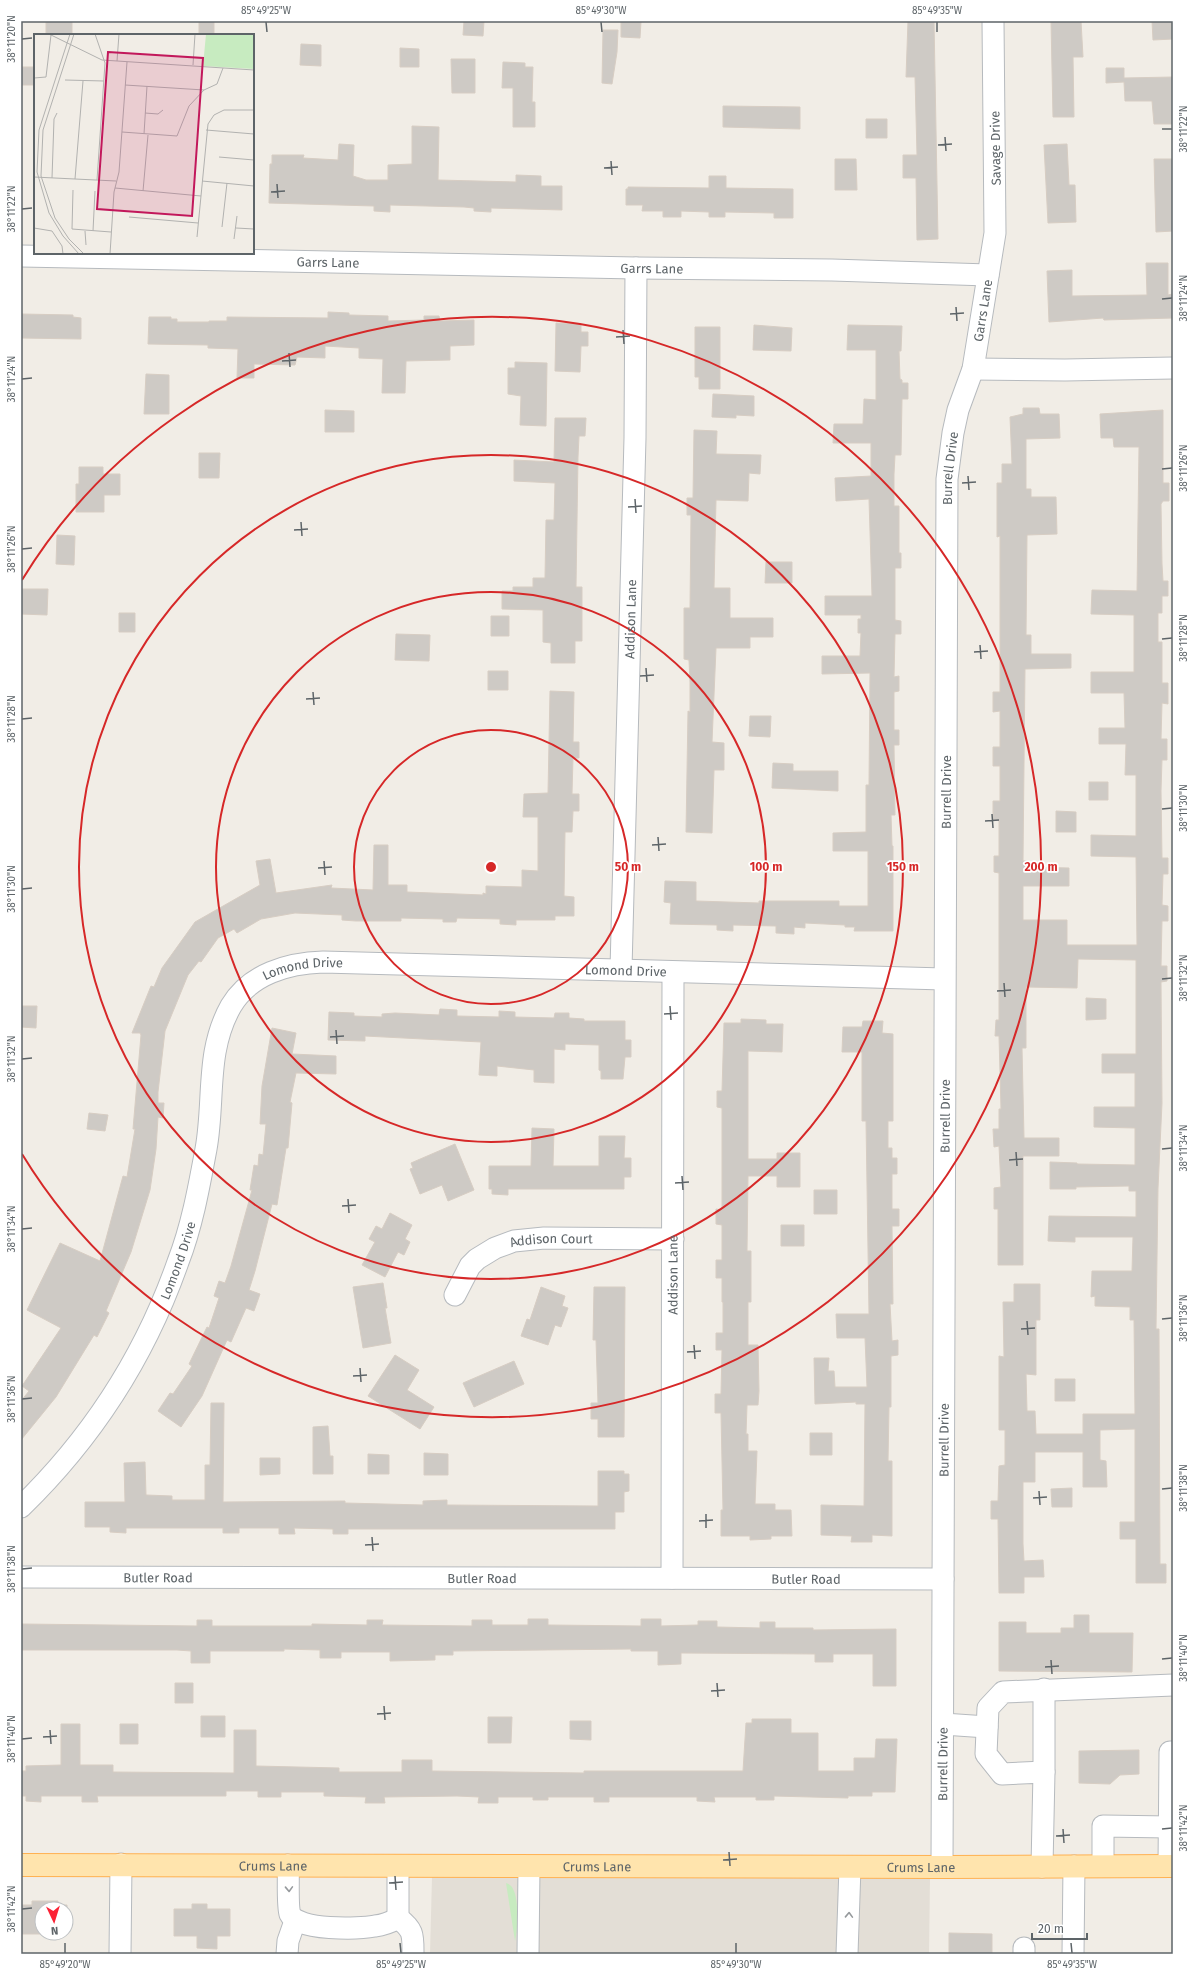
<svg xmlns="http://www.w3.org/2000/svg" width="1194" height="1975" viewBox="0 0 1194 1975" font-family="'Fira Sans',sans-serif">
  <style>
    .education { fill: #e3ded6 }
    .green { fill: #c7ebc0 }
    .building { fill: #cecac5; stroke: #d7cdc3; fill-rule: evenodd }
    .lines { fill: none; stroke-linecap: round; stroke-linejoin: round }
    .minor-casing { stroke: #b6babe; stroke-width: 23 }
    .major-casing { stroke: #ffb151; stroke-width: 24 }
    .minor { stroke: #fff; stroke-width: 21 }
    .major { stroke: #ffe4ad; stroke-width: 22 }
    .oneway { stroke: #969a9d }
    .ticks { fill: none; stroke: #5d6468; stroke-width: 1.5 }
    .ring { fill: none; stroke: #d62828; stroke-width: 2 }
    .labels { text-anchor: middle; stroke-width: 3.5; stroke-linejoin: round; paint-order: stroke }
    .street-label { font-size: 13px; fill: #5d6468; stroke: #fff }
    .inset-road { fill: none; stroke: #b2b2b0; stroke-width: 1 }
    .view { fill: #c2185b; fill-opacity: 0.15; stroke: #c2185b; stroke-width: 2 }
    .inset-edge { fill: none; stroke: #5d6468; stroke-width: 2 }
    .centre { fill: #d62828; stroke: #fff; stroke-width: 2 }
    .ring-label { font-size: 12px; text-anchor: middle; font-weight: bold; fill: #d62828; stroke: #fff; stroke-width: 3.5; stroke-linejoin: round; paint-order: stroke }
    .neatline { fill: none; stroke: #5d6468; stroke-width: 1.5 }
    .ticks-label { font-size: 10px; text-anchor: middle; fill: #5d6468 }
  </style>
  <rect width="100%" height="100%" fill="#f1ede6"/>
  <path class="education" d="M432 1877 930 1878 929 1954H430Z"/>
  <path class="green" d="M506 1883C509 1884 512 1886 513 1889 519 1899 518 1930 515 1941Z"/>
  <path class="building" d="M46 21H72V35H46Z
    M199 21H214V35H199Z
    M464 21H484L483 36 463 35Z
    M621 21H641L640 38 621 37Z
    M908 21H934L938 239 917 240 916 178H903V155H917L915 77H906Z
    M1051 21H1081L1083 57H1073L1074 117H1053Z
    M1152 21H1172L1173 39 1153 40Z
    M603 30H618L617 52 612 84 602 83Z
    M301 44 321 45V66L300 65Z
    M400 48 419 49V67H400Z
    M451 59H475V93H452Z
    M503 62 525 63V67H533L532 102H535V127H513V88H502Z
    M21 67H35V85H21Z
    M1106 68H1124V78L1173 77V124H1154L1152 101H1125L1124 82 1106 83Z
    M723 106 800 107V129L723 127Z
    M866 119H887V138H866Z
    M412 126 439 127 438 180 516 182V175L541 176V186H562V210L491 208V212L474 211V208L464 207 390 205V212L374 211V206L269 203 270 164H272V155H304L303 158 338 160 339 144 354 145 353 176 366 180H388V165L412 164Z
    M1067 144 1069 185H1075L1076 222 1048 223 1044 145Z
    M835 159H856L857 190H835Z
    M1154 159H1173V231L1156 232Z
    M709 176H726V188L793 189V218H774V213L725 212V217H709V212L681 211V217H663V211H642L643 205H626V189H628V187L709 188Z
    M1146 263H1168V295L1173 294V318L1104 320 1103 318 1049 322 1047 271 1072 270V296L1147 295Z
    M328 312 349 313V315L388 316V321L424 320V316H439L440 321 474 320V345L450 346V360L406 361 405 393H382L383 359 359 358V348L325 346V358L297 357 295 365 254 364V378H237L238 349 208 348V345L148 344 149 317H171V319H177V322H209V321H227V317L328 318Z
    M21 314 73 315V317L81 318V339L21 338Z
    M556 323 581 324V332H588V346H581L580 372 555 371Z
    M754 325 792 328 791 351 753 350Z
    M848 325 902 326 901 351H899L900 379 902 380V383H908V399H902L901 455H895L894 474V506H899V553H901V568H895V620L901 621V634H895L894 677 899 676V691L894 692V730H899V745H894L895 815H891L892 846H893V931H854L855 927H845V925L805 923V928L794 927V934L776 933V926L733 925V931L717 930V925L670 924 671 903 664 902 665 881 696 882V901L759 903V901H839V906H868V851H833V833L866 832V785H869L870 673 822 674V656H860L861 633H858V619H861V615H825V596H872L869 499 836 501 835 478 871 476V443H833L834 424H863L864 399 876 400V350H847Z
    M695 327H720V389H699V377H695Z
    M515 362 547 363 546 426 520 425 521 396 508 394V368H515Z
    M146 374 169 375V414H144Z
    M713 394 754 396V416L736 415V418L712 417Z
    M1023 408H1039L1040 414H1059L1060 438 1026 439V489H1031V497H1056L1057 534 1027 535 1026 635H1031V654H1071V668L1025 669 1023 861H1028V867L1069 868V886H1023V920H1067V945H1137L1136 857 1091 856V835L1136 836V775H1125L1126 744H1099V728H1125L1124 693H1091V672H1134V615L1091 614 1092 590 1137 591 1139 447H1114L1113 438H1101L1100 414 1163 410V483H1169V501H1163L1161 504 1162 564 1163 581H1168V596H1162V613H1158V642H1162V683H1168V704L1162 703 1161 739H1167V760H1162L1161 791 1162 858H1168V874H1163L1162 905 1168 906V921H1162L1161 966H1167V981L1161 982 1162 1103 1158 1188 1156 1329H1159L1160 1564H1166V1583H1136V1539H1120V1522H1135V1429L1100 1430V1460L1106 1461 1107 1487H1083V1452H1035V1482H1023V1544L1024 1561 1043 1560 1044 1577H1024V1593H999L998 1519H991V1501H998L999 1466 1005 1465V1430H999V1356L1004 1357 1003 1302H1014V1284H1040V1320H1036V1375L1026 1374 1027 1411H1035L1036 1434H1083V1414H1135L1134 1320H1130V1307L1095 1306V1296L1091 1297 1092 1271H1132L1133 1237H1075V1242L1048 1241 1049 1216 1136 1217V1191H1129V1186L1076 1187V1189H1050V1162L1077 1163V1164L1135 1165V1128L1094 1127V1107H1135V1073H1102V1054H1136V960L1078 959 1077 988 1026 987V1048H1022L1024 1138H1059V1156H1023V1265H998V1209H994V1188L1001 1187 999 1146 994 1147 993 1129H999V1109H1001L999 1036H995L996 1020H999V873L994 872V856H999V820H993V801H1000V766H993V747H1000V711L993 712V692H1000V536L997 537V483H1002V464H1012L1010 417 1023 414Z
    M325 410 354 411V432H325Z
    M555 418H586L585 436H579L578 457 576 587H582V641H575V663H551V643L543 642V610L502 609V591H513V587H533V578H545L546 520H554L555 483 514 481V460L554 462Z
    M694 430 717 431 716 454 761 455 760 474 749 473 748 501 716 500 714 588H730V618H773V637H750V648H716L712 742 724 743V770H714L712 833 686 832 688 711 690 712V682L689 660 684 659V608H690L691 515H687V498H693Z
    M199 453H220L219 478H199Z
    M79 467H103V474H120V495H104V512H76V484H79Z
    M57 535 75 536 74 565 56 564Z
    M766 562H792V583H765Z
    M21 589H48L47 615 21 614Z
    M119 613H135V632H119Z
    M491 616H509V636H491Z
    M396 634 430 635 429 661 395 660Z
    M488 671H508V690H488Z
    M550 691 574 692 573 742H579V758H573L572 794H579V811H573L572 832H565L564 896 574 897V916H555V920H516V925L500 924V919L457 918 456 922H443V919L401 918V921H356L342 920V915L295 913 261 919 237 933 234 929 218 938 201 962 199 961 188 975 165 1031 158 1092V1103H164L163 1118 158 1117 156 1149 150 1190 131 1252 106 1311 109 1313 97 1337 94 1335 56 1397 21 1440V1401L29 1391 22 1386 61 1328 27 1310 60 1243 100 1261 123 1176 127 1177 135 1129H133L141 1035 140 1033H132L151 986 154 987 162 968 195 922 260 885 256 861 270 859 276 893 332 885 331 888 373 890 374 845H388V885H407V892L483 895V893L486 894V886L522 887V870L538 871V817H523L524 794 548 793Z
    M750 716H771L770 737 749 736Z
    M773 763 793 764V771H838V791L772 788Z
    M1089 782H1108V800H1089Z
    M1056 811 1076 812V832H1056Z
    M1086 998 1106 999V1019L1086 1020Z
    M21 1006H37L36 1028 21 1027Z
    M440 1009 457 1010V1016L499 1017V1011L515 1012V1017L554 1018 555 1013H569V1018L584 1019V1021H625V1040H631V1057H625L623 1079H601V1071L599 1070V1045L565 1044V1050L554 1049V1083L534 1082V1070L497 1066V1076L479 1075 481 1042 365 1036V1041L328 1040 329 1012 354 1013V1016L382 1017V1014L395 1013 439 1015Z
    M741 1019 766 1020V1024H783L782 1052 748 1051V1159H777V1153H800V1187H777V1176H748L747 1251H751V1302H748V1345H758L759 1391 758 1405H747L746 1434H748V1451H757L755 1504H775V1510H791L792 1536H771V1539L750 1540V1536H721V1510H723L721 1413H715V1394H721L722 1350H716V1333H723V1302H722V1278H716V1260H722V1225L716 1224V1209L722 1210V1108L717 1107V1091H722L724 1023H741Z
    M863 1021H883L882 1033 893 1034V1121H888V1148H892V1158H897V1174H892V1209H899V1226H892L893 1304H890L892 1341 898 1340V1355L891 1356V1407H889L888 1461H892V1536L872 1535V1542H851L852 1536 821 1535V1505L864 1506 865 1404H856V1402L815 1404 814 1358H829L828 1371H834L835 1387H867L865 1338H837L836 1314H869L866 1121H862V1052H842L843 1027H862Z
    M272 1028 296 1033 292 1054 336 1056V1074L296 1073 290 1102 292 1103 288 1148H286L277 1205 272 1204 255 1271 249 1290 260 1294 254 1311 246 1308 231 1342 227 1340 202 1396 181 1427 158 1411 170 1393 173 1394 192 1366 189 1364 207 1327 209 1328 219 1298 214 1296 219 1281 225 1283 231 1266 252 1190H250L254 1165 258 1166 259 1154 263 1155 266 1124H260L262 1086Z
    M89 1113 108 1115 105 1131 87 1129Z
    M532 1128 554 1129 553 1166H599V1136H625L624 1158H631V1177H624V1189H508V1195L492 1194V1189H489V1166H531Z
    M455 1144 474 1190 448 1201 442 1185 420 1194 410 1169 413 1168 411 1163Z
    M814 1190H837V1214H814Z
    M390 1213 412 1225 405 1239 410 1242 404 1255 398 1252 385 1277 362 1265 375 1242 369 1239 376 1226 382 1229Z
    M781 1225H804V1246H781Z
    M383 1283 387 1308H385L391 1343 363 1348 353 1287Z
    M541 1287 565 1296 562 1306 568 1308 561 1327 555 1325 548 1345 521 1336 527 1319 530 1320Z
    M594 1287H625L624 1437H598V1419H591V1403H598L596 1340H593Z
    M395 1355 419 1370 407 1390 434 1407 420 1429 368 1396Z
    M514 1361 524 1384 474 1407 463 1383Z
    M1055 1379H1075V1401H1055Z
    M211 1403H224L223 1502 345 1501V1503L423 1505V1501L447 1500V1505L598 1506V1471H624V1474H629V1491L624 1492V1512H615V1529H348V1534H333V1529L294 1528 295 1534H279V1528H239V1533H223V1528H126V1533L110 1532V1527H85V1502H125L124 1463 145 1462 146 1495 172 1496V1500H205V1465H210Z
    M328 1426 330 1456H333V1474H313V1427Z
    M810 1433H832V1455H810Z
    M424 1453 448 1454V1475H424Z
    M368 1454 389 1455V1474H368Z
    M260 1458H280V1474L260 1475Z
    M1072 1488V1507H1052L1051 1489Z
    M1074 1615H1089V1633H1133L1132 1672 999 1671V1622H1026V1633H1061V1628H1074Z
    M528 1619H548V1625L641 1626V1619H661V1626L698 1625V1621H717V1627L760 1628V1622H775V1628H813V1630L896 1629V1686H873V1654H833V1662H815V1654L681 1653V1664L658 1665V1651H631V1649L453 1651V1655H435V1660L390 1661V1652H341V1658H320V1650L284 1649V1651H210V1663H191V1651L177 1650H21V1624L197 1626V1620H212V1626H312V1624L367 1625V1620H383L382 1625 472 1626V1620H492V1625H528Z
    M175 1683H193V1703H175Z
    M201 1716H225V1737H201Z
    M488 1717H512L511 1743H488Z
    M752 1719H791V1733H818V1771H854V1758H875L876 1739H897L895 1792H872V1796H848V1798L774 1796V1800H756V1797H714L715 1802 697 1801V1797H609V1802H594V1797H548V1800H533V1797H498V1803H478L479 1797 457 1796 384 1797 385 1803H365L366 1797 324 1796V1792H281V1797H258V1791H226V1796H97L98 1802H82V1796H41V1802L26 1801V1796H21V1771H26V1766L61 1765V1724H80V1765H113V1772L234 1773V1730H256V1766L339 1768V1772H402V1760H432V1771L584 1773V1771H743L746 1723H752Z
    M570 1721H591V1740L570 1739Z
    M120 1724H138V1744H120Z
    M1139 1750V1774L1120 1775 1110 1784 1079 1783V1751Z
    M32 1901H58V1905H67V1934H21V1905H32ZM42 1909H66V1933H42Z
    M192 1904H207V1909H230V1936H217V1949L197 1948V1936H174V1909H192Z
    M949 1933 992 1934V1954H949Z"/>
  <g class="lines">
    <defs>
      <g id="minor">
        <path id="s1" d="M21 256 636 268 832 270 988 275"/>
        <path d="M973 369 1065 370 1173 368"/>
        <path id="s2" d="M621 969 635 438 636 268"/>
        <path id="s3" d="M455 1295 470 1266 477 1259 495 1248 514 1241 544 1238 673 1239"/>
        <path id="s4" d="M21 1507C92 1438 145 1356 178 1262 192 1226 199 1187 206 1149 215 1100 205 1052 231 1006 250 974 288 963 323 962L944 979"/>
        <path id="s5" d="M21 1577 943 1579"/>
        <path id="s6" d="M672 1578 673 973"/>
        <path d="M1044 1689V1772"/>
        <path d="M943 1724 987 1727"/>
        <path d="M288 1865C289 1875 287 1906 290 1914 298 1931 359 1929 375 1926 384 1925 391 1922 398 1918"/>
        <path d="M398 1866V1918"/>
        <path d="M1103 1866V1826L1170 1827"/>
        <path d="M1169 1866 1170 1752H1173"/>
        <path id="s7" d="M942 1867 947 479 953 433 958 410 973 369 995 233 993 21"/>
        <path d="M1042 1867 1044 1772 1002 1774 986 1754 988 1708 1003 1692 1173 1685"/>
        <path d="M398 1918C414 1930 413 1935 413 1954"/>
        <path d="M120 1954 121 1864"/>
        <path d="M287 1954 288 1941 295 1921"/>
        <path d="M528 1954 529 1867"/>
        <path d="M847 1954 850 1867"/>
        <path d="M1024 1954V1948"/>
        <path d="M1073 1954 1074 1866"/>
      </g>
      <g id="major">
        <path id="s8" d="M21 1865 942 1867 1173 1866"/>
      </g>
    </defs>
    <use href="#minor" class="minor-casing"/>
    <use href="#major" class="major-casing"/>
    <use href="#minor" class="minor"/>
    <use href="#major" class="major"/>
  </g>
  <defs><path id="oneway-chevron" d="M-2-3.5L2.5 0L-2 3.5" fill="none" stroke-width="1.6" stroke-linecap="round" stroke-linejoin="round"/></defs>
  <g class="oneway">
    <use href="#oneway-chevron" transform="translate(289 1889) rotate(88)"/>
    <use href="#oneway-chevron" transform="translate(849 1915) rotate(-88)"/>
  </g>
  <path class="ticks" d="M266 22 267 32M601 22 602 32M937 22V32M22 39 32 38M1162 129H1172M945 137 946 151M938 145 952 144M611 161 612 175M604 168 618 167M277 184 278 198M271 192 285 191M22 209 32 208M1162 299 1172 298M956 307 957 321M950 314 964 313M623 330 624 344M616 337 630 336M289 353 290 367M282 361 296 360M22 379 32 378M1162 469 1172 468M968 476 969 490M962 483 976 482M635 499 636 513M628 507 642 506M301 522 302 536M294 530 308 529M22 549 32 548M1162 639 1172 638M980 645 981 659M974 652 988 651M646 668 647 682M640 676 654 675M313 692 314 705M306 699 320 698M22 719 32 718M1162 809 1172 808M992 814 993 828M985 821 999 820M658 837 659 851M652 845 666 844M324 861 325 875M318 868 332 867M22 889 32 888M1162 979 1172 978M1004 983 1005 997M997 991 1011 990M670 1006 671 1020M664 1014 678 1013M336 1030 337 1044M330 1037 344 1036M22 1059 32 1058M1162 1149 1172 1148M1016 1152 1017 1166M1009 1160 1023 1159M682 1176 683 1190M675 1183 689 1182M348 1199 349 1213M342 1206 356 1205M22 1229 32 1228M1162 1319 1172 1318M1027 1321 1028 1335M1021 1329 1035 1328M694 1345 695 1359M687 1352 701 1351M360 1368 361 1382M353 1376 367 1375M22 1399 32 1398M1162 1489 1172 1488M1039 1491 1040 1505M1033 1498 1047 1497M706 1514V1528M699 1521 713 1520M372 1537 373 1551M365 1545 379 1544M22 1569 32 1568M1162 1659 1172 1658M1051 1660 1052 1674M1045 1667 1059 1666M717 1683 718 1697M711 1691 725 1690M384 1706 385 1720M377 1714 391 1713M50 1730 51 1744M43 1737 57 1736M22 1739 32 1738M1063 1829 1064 1843M1162 1829 1172 1828M1056 1836 1070 1835M729 1852 730 1866M723 1860 737 1859M395 1876 396 1890M389 1883 403 1882M22 1909 32 1908M65 1943V1953M400 1943 401 1953M736 1943V1953M1071 1943 1072 1953"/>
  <g class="ring">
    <circle cx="491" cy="867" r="137"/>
    <circle cx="491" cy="867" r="275"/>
    <circle cx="491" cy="867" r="412"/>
    <path d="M22 580A550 550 0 1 1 22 1154"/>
  </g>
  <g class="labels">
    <g class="street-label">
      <text transform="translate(995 148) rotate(-91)" y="5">Savage Drive</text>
      <text dy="5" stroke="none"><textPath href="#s1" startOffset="307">Garrs Lane</textPath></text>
      <text dy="5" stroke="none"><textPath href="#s1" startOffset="631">Garrs Lane</textPath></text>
      <text dy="5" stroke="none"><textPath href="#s7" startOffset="1561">Garrs Lane</textPath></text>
      <text dy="5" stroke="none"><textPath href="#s7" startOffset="1399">Burrell Drive</textPath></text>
      <text dy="5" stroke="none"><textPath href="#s2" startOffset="350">Addison Lane</textPath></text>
      <text dy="5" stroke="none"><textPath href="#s7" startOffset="1075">Burrell Drive</textPath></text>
      <text dy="5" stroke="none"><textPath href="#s4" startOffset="642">Lomond Drive</textPath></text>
      <text dy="5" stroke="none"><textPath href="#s4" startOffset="966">Lomond Drive</textPath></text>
      <text dy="5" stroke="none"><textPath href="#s7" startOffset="751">Burrell Drive</textPath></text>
      <text dy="5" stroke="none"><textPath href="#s3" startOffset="121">Addison Court</textPath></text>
      <text dy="5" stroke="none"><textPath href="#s4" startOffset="295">Lomond Drive</textPath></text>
      <text dy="5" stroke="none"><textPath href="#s6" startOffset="303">Addison Lane</textPath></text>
      <text dy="5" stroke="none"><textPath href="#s7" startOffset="427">Burrell Drive</textPath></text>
      <text dy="5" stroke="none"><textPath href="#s5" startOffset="137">Butler Road</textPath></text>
      <text dy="5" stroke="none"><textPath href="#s5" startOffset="461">Butler Road</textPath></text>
      <text dy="5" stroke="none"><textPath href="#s5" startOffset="785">Butler Road</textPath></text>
      <text dy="5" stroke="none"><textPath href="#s7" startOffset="103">Burrell Drive</textPath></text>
      <text dy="5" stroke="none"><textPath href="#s8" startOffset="252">Crums Lane</textPath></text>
      <text dy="5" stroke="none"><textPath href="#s8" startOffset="576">Crums Lane</textPath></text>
      <text dy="5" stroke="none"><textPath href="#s8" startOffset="900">Crums Lane</textPath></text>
    </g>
  </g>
  <g transform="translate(34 34)">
    <rect width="220" height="220" fill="#f1ede6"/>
    <path d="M172 0H220V35L169 32Z" fill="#c7ebc0"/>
    <path class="inset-road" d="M15 0 68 26 220 36M36 0 5 96 3 138 15 179 29 202 45 220M40 0 9 96 7 142 21 184 35 205 50 220M61 0 71 29 63 146M83 27 85 0M159 31 161 0M0 44 12 43 17 1M31 46 70 47M91 51 170 56M111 79 124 80 129 76M172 96 220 100M88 98 143 102 155 72 170 56 183 50 189 34M110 100 113 52M185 123 220 126M0 143 82 147M18 144 20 85 23 79M41 145 49 47M168 147 220 152M81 154 167 162M39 156 38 195 77 198M109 157 114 101M95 183 164 189M188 193 193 149M0 194 18 197 28 212 29 220M202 194 220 195M51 197 52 211M59 197 61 157M163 203 174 90 180 81 190 76H220M200 205 203 182M76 220 80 158 85 138 93 28"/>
    <path class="view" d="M74 18 169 24 158 182 63 175Z"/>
    <rect width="220" height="220" class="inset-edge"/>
  </g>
  <circle cx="491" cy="867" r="6" class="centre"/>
  <g class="ring-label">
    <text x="628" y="871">50 m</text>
    <text x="766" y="871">100 m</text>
    <text x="903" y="871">150 m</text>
    <text x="1041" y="871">200 m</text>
  </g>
  <rect width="1194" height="1975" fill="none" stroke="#ffffff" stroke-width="44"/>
  <g transform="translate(54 1921) rotate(176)"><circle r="19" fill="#ffffff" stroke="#bec1c3"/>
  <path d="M0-3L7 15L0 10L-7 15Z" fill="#fb2235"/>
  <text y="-6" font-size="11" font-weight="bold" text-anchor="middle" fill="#5d6468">N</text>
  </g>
  <path d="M1032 1933v6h55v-6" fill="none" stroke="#5d6468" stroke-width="2"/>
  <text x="1038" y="1933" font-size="12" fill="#5d6468" stroke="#ffffff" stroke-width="3" paint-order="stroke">20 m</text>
  <rect x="22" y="22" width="1150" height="1931" class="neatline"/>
  <g class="ticks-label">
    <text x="266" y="14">85°49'25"W</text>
    <text x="601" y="14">85°49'30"W</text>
    <text x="937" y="14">85°49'35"W</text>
    <text transform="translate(11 39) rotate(-90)" y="4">38°11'20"N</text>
    <text transform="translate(1183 129) rotate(-90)" y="4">38°11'22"N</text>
    <text transform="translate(11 209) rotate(-90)" y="4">38°11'22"N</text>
    <text transform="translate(1183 298) rotate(-90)" y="4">38°11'24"N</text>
    <text transform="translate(11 379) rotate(-90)" y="4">38°11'24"N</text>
    <text transform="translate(1183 468) rotate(-90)" y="4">38°11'26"N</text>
    <text transform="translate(11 549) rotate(-90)" y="4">38°11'26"N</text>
    <text transform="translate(1183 638) rotate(-90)" y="4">38°11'28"N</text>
    <text transform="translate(11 719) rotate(-90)" y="4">38°11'28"N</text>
    <text transform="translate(1183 808) rotate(-90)" y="4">38°11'30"N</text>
    <text transform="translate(11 889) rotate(-90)" y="4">38°11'30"N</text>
    <text transform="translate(1183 978) rotate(-90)" y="4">38°11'32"N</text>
    <text transform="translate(11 1059) rotate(-90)" y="4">38°11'32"N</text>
    <text transform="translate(1183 1148) rotate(-90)" y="4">38°11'34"N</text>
    <text transform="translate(11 1229) rotate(-90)" y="4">38°11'34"N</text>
    <text transform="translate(1183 1318) rotate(-90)" y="4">38°11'36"N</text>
    <text transform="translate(11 1399) rotate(-90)" y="4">38°11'36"N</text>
    <text transform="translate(1183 1488) rotate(-90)" y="4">38°11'38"N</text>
    <text transform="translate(11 1569) rotate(-90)" y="4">38°11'38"N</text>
    <text transform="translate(1183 1658) rotate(-90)" y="4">38°11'40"N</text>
    <text transform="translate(11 1739) rotate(-90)" y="4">38°11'40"N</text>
    <text transform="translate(1183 1828) rotate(-90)" y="4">38°11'42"N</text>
    <text transform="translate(11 1909) rotate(-90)" y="4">38°11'42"N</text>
    <text x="65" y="1968">85°49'20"W</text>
    <text x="401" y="1968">85°49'25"W</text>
    <text x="736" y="1968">85°49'30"W</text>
    <text x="1072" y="1968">85°49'35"W</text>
  </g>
</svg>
